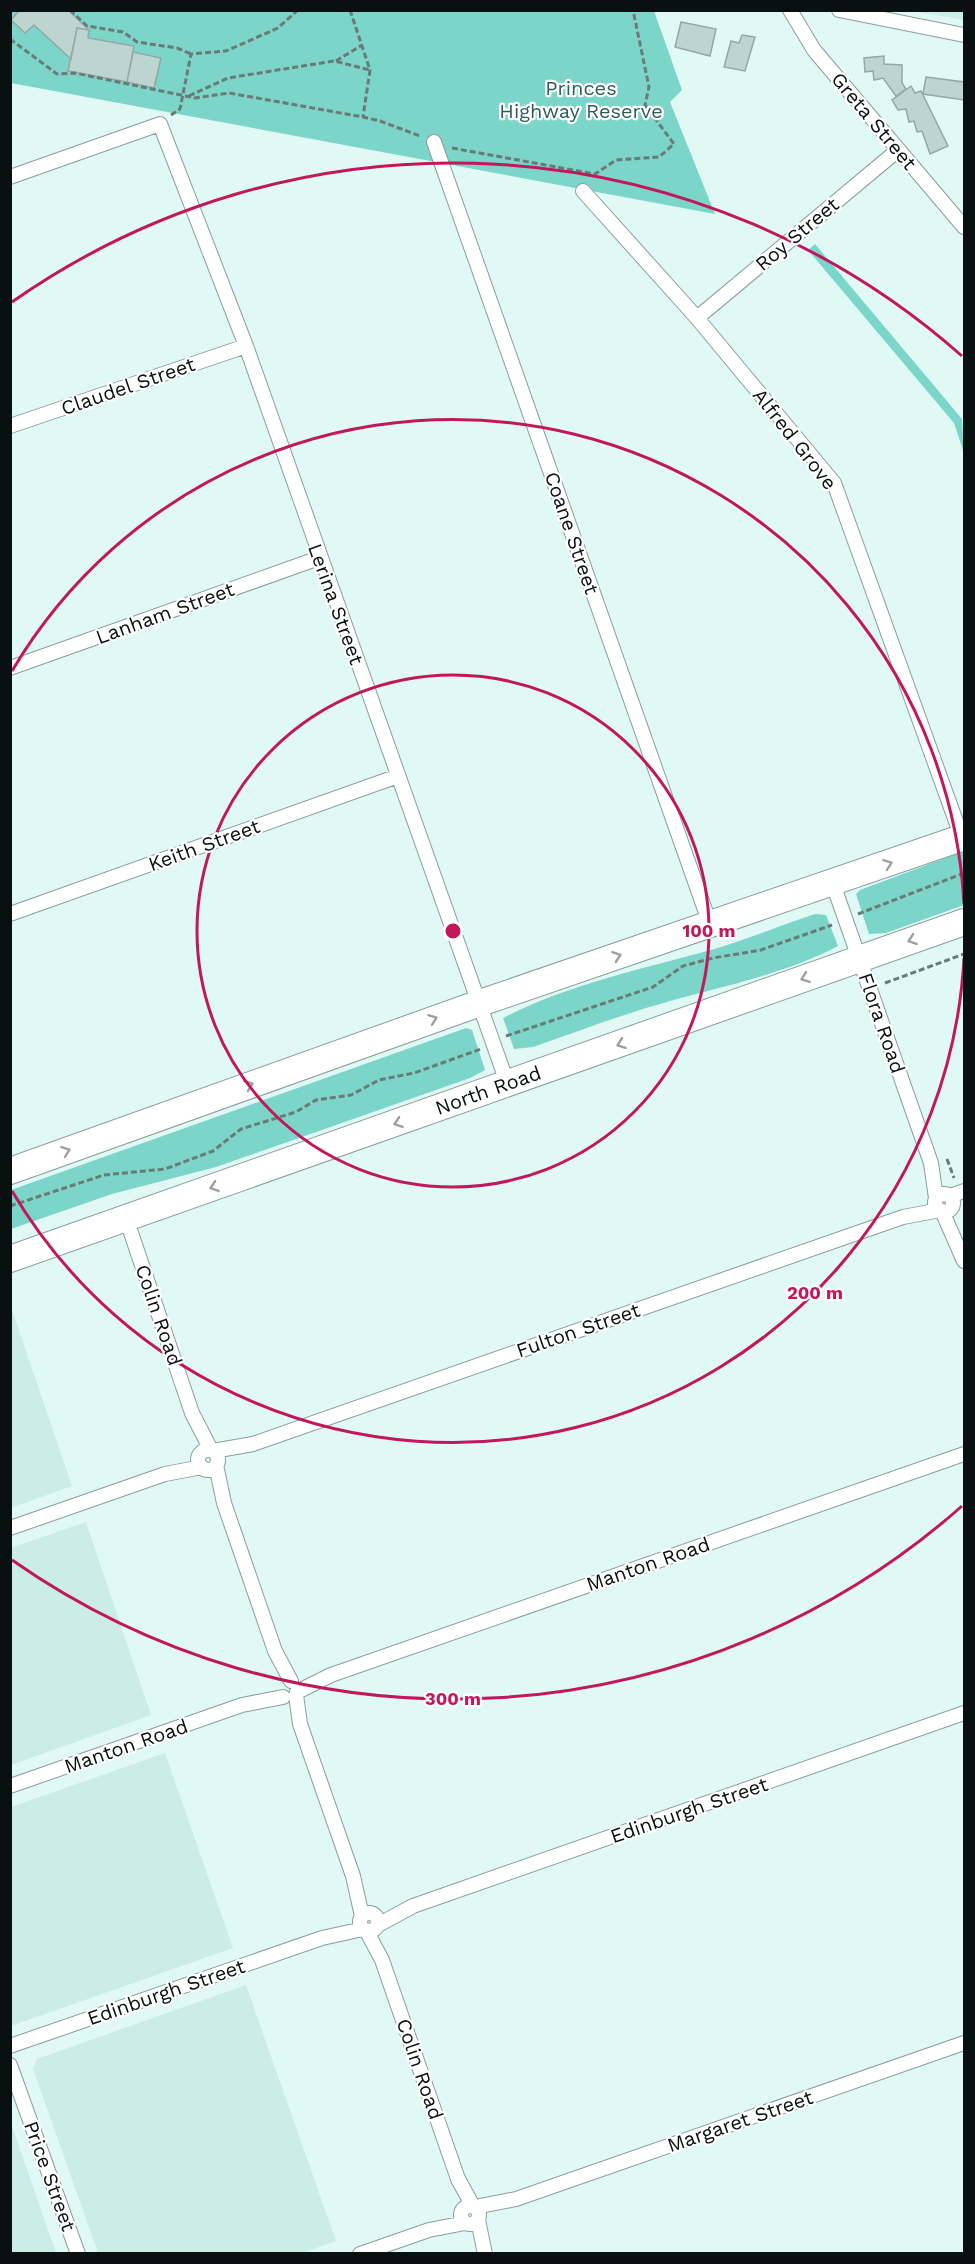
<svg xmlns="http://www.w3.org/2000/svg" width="975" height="2264" viewBox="0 0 975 2264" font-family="'Work Sans',sans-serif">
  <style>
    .built { fill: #cbede7 }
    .green { fill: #7bd5c8 }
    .building { fill: #bdd5d1; stroke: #91a8a4; stroke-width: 1.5 }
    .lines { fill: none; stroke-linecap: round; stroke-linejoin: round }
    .street-casing { stroke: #889f9b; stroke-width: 16 }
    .highway-casing { stroke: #889f9b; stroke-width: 28 }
    .path { stroke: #6a7a76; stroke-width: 3; stroke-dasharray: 6 3; stroke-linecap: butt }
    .street { stroke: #fff; stroke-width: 14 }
    .highway { stroke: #fff; stroke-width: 26 }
    .oneway { stroke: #9ca09f }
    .ring { fill: none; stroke: #c2185b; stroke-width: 3 }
    .labels { text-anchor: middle; stroke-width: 4.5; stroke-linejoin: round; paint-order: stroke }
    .park-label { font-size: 20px; fill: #2c5e57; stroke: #fff }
    .street-label { font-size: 20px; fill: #08110f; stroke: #fff }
    .centre { fill: #c2185b; stroke: #fff; stroke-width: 3 }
    .ring-label { font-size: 18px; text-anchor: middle; font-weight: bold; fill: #c2185b; stroke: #fff; stroke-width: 4.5; stroke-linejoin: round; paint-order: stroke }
  </style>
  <rect width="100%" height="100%" fill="#e0f9f4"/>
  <path class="built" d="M912 11H964V20Z
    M11 1307 72 1486 11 1508H10Z
    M86 1522 151 1715 11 1765V1548Z
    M165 1753 233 1948 11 2026V1807Z
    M246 1985 336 2241 300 2254 98 2253 33 2069 37 2059Z
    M10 2123H11L56 2253H11Z"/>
  <path class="green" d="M10 11H654L682 90 670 102 715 214 11 83Z
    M815 244 962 419 964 453 954 423 808 250Z
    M964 851V905L886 933 869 934 856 894 860 890Z
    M815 914 826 915 838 946C777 978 710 988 646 1008 608 1020 570 1034 533 1047L514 1049 503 1018C567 985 638 970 707 951 743 941 779 926 815 914Z
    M466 1028 472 1030 485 1070 470 1078 216 1167 112 1194 11 1229V1190Z"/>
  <path class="building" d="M20 10H68L89 30 77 28 71 59 34 25 25 33 11 20Z
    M681 22 716 29 710 56 675 47Z
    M77 28 89 30 88 38 134 46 127 82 68 71Z
    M742 35 755 37 745 71 724 67 731 41 739 43Z
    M133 52 161 58 154 88 127 82Z
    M884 56V64L902 65V83L906 89 896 96 883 78 874 80 873 71 865 72 864 58Z
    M926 77 964 82V100L923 94Z
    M911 86 915 93 921 91 948 146 930 154 922 131 917 132 914 121 909 122 906 109 898 110 892 100Z"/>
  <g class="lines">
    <defs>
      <path id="street" d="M790 10 814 50 964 227
        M839 10 964 35
        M434 142 710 924
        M10 177 160 124 246 346 508 1085
        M583 191 697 318 834 483 962 838
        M697 318 898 150
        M10 426 246 346
        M10 668 319 558
        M833 884 931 1163 936 1198
        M10 914 398 776
        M935 1203a9 9 0 1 1 18 0a9 9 0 1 1-18 0Z
        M950 1196 964 1191
        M942 1211 964 1261
        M126 1218 192 1413 211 1450
        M198 1460a10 10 0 1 1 20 0a10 10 0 1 1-20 0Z
        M213 1451 253 1444 903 1217 940 1210
        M216 1465 224 1503 275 1651 291 1681
        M10 1528 165 1474 202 1467
        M297 1692 331 1675 964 1454
        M296 1695 300 1724 353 1876 362 1916
        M10 1786 242 1705 283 1697
        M360 1922a9 9 0 1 1 18 0a9 9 0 1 1-18 0Z
        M378 1925 413 1906 964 1713
        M366 1930 382 1960 458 2179 473 2206
        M10 2046 322 1938 363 1929
        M10 2065 78 2254
        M461 2215a9 9 0 1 1 18 0a9 9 0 1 1-18 0Z
        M475 2207 516 2199 964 2043
        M478 2220 485 2254
        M360 2254 429 2230 465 2223"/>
      <g id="highway">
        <path d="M10 1171 480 1003 964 837"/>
        <path id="s1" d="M10 1259 964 922"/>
      </g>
    </defs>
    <use href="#street" class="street-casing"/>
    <use href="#highway" class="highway-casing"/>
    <path class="path" d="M70 10 87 26 123 32 137 42 177 48 191 54
      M350 10 370 70 363 117
      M10 39 57 74 75 73 195 98 229 93 363 117 380 121 420 136
      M336 61 362 45
      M189 96 228 78 334 61 370 70
      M171 115 180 109 191 54 226 51 278 28 298 10
      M452 148 595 174 616 160 659 157 674 144 645 105 649 87 633 10
      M858 914 964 873
      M885 983 964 954
      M506 1036 653 987 683 966 713 958 761 950 832 925
      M947 1159 954 1178
      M10 1206 104 1175 165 1169 213 1151 241 1129 296 1112 316 1100 351 1095 379 1080 414 1073 481 1049"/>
    <use href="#street" class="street"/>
    <use href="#highway" class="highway"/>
  </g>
  <defs><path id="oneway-chevron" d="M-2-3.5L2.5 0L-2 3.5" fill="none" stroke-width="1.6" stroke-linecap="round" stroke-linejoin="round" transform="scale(1.5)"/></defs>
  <g class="oneway">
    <use href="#oneway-chevron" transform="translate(888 864) rotate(-20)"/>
    <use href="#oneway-chevron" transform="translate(912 940) rotate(161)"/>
    <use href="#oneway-chevron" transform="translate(617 956) rotate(-19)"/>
    <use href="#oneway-chevron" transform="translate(805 978) rotate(160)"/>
    <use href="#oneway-chevron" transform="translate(433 1019) rotate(-20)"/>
    <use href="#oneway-chevron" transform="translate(621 1044) rotate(160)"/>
    <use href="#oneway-chevron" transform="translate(249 1085) rotate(-20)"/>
    <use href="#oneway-chevron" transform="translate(398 1123) rotate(161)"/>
    <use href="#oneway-chevron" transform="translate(66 1151) rotate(-20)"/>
    <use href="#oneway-chevron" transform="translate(214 1187) rotate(161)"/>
  </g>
  <g class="ring">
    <circle cx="453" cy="931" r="256"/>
    <path d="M964 958A512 512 0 0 1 12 1191M12 671A512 512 0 0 1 964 904"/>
    <path d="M962 1506A768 768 0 0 1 12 1560M12 302A768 768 0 0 1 962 356"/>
  </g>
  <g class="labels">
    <g class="park-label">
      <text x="581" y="95">Princes<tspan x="581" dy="23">Highway Reserve</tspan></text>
    </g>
    <g class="street-label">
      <text transform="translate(874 121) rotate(50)" y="7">Greta Street</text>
      <text transform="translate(797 234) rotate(-40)" y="7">Roy Street</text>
      <text transform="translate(128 386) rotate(-19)" y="7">Claudel Street</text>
      <text transform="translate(795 439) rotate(52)" y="7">Alfred Grove</text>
      <text transform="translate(572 533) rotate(71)" y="7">Coane Street</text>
      <text transform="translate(336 604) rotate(70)" y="7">Lerina Street</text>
      <text transform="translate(165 613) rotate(-20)" y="7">Lanham Street</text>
      <text transform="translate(204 845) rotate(-20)" y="7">Keith Street</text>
      <text transform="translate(882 1023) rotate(71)" y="7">Flora Road</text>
      <text dy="7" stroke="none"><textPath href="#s1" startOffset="507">North Road</textPath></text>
      <text transform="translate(159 1315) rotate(71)" y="7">Colin Road</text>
      <text transform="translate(578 1330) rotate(-19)" y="7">Fulton Street</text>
      <text transform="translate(648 1564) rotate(-19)" y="7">Manton Road</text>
      <text transform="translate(126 1746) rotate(-19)" y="7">Manton Road</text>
      <text transform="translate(689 1810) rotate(-19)" y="7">Edinburgh Street</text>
      <text transform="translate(166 1992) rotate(-19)" y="7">Edinburgh Street</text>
      <text transform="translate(420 2069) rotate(71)" y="7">Colin Road</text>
      <text transform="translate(740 2121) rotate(-19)" y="7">Margaret Street</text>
      <text transform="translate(50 2176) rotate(70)" y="7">Price Street</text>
    </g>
  </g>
  <circle cx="453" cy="931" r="9" class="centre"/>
  <g class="ring-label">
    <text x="709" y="937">100 m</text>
    <text x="815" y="1299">200 m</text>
    <text x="453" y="1705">300 m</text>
  </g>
  <rect width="975" height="2264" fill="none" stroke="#08110f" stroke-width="24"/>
</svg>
